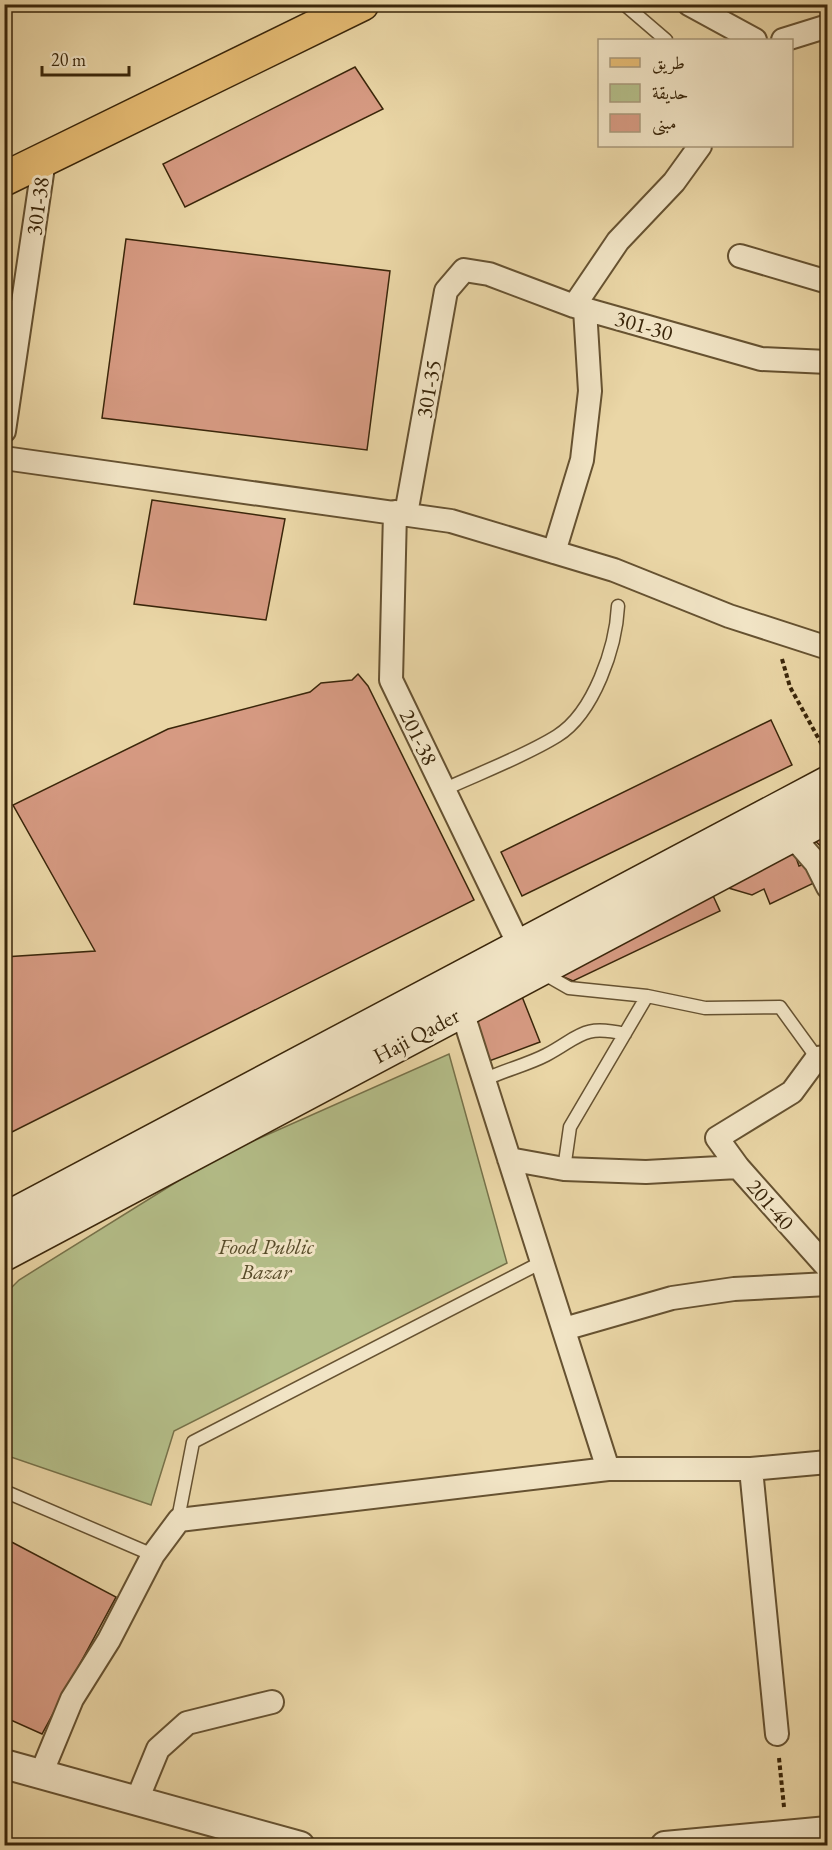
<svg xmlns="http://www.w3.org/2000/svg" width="832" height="1850" viewBox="0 0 832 1850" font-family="'EB Garamond',Amiri,serif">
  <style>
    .green { fill: #b4be89; stroke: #77724a; stroke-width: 1.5 }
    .building { fill: #d69a82; stroke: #3a260a; stroke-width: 1.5 }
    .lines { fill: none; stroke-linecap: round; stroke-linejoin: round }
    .service-casing { stroke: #665231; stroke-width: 15 }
    .minor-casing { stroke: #665231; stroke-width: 26 }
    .tertiary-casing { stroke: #665231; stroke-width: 32 }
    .secondary-casing { stroke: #3a260a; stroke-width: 36 }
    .primary-casing { stroke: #3a260a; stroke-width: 36 }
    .path { stroke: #3a260a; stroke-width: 4; stroke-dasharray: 4.5 3; stroke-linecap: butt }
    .service { stroke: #f1e4c5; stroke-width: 12 }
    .minor { stroke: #f1e4c5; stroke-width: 22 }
    .tertiary { stroke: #f1e4c5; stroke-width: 28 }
    .secondary { stroke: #f1e4c5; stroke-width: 33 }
    .primary { stroke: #e5bb73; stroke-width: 33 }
    .labels { text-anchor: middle; stroke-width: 6; stroke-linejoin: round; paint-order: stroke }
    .street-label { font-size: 22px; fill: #3a260a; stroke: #f1e4c5 }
    .park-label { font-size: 22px; font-style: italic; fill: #584c2a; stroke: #f1e4c5 }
  </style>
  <rect width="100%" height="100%" fill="#ead6a6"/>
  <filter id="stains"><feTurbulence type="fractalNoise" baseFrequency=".00333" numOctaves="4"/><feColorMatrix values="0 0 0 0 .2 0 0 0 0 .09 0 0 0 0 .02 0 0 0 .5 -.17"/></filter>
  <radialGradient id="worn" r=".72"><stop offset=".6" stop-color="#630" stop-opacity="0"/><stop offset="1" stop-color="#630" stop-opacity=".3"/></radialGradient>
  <path class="green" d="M449 1054 507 1263 174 1431 151 1505 5 1455V1294L19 1280 215 1158Z"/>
  <path class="building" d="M355 67 383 109 185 207 163 164Z
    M126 239 390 271 367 450 102 418Z
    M152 500 285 519 266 620 134 604Z
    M358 674 368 686 474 900 4 1136V957L95 951 13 805 168 729 310 692 321 683 352 680Z
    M771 720 792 765 522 896 501 852Z
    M828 830V853L812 838Z
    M793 849 799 866 807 863 816 882 770 904 764 889 752 895 715 884Z
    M710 889 720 911 573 981 550 971Z
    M519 989 540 1042 481 1064 468 1015Z
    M4 1538 116 1597 42 1734 4 1717Z"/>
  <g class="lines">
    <defs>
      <path id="service" d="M624 4 666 40
        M445 789C480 773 525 756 557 736 594 713 616 647 618 606
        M541 972 569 988 647 996 705 1008 780 1007 817 1058
        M484 1080C504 1070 527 1065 546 1055 580 1037 582 1024 625 1034
        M564 1169 570 1127 647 996
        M4 1491 153 1555
        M177 1524 193 1442 542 1262"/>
      <path id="minor" d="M689 4 755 40
        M783 40 828 26
        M740 256 828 282
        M574 306 618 241 674 182 700 146
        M4 431 44 160
        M4 458 451 521 614 570 729 616 828 648
        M395 512 391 680 519 945
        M406 514 446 291 464 270 489 274 574 306 761 359 828 362
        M554 552 582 460 590 391 585 309
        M778 842 795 839 816 863 828 887
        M462 1011 608 1469
        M828 1057 817 1058 792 1092 717 1138 738 1167 828 1268
        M509 1159 564 1169 646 1172 738 1167
        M564 1329 672 1298 734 1289 828 1284
        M751 1469 777 1734
        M41 1774 72 1699 109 1640 153 1555 179 1520 608 1469H751L828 1462
        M137 1800 158 1749 187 1723 272 1702"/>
      <path id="tertiary" d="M4 1764 300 1846
        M665 1846 828 1831"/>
      <path id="secondary" d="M4 1220 828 783
        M4 1254 828 816"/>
      <path id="primary" d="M4 179 362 4"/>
    </defs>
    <use href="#service" class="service-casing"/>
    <use href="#minor" class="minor-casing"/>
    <use href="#tertiary" class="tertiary-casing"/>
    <use href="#secondary" class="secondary-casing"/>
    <use href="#primary" class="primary-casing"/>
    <path class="path" d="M782 659 790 687 826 752
      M779 1758 784 1807"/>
    <use href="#service" class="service"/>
    <use href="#minor" class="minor"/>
    <use href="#tertiary" class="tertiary"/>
    <use href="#secondary" class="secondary"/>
    <use href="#primary" class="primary"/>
  </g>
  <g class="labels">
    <g class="street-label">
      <text transform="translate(37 206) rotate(-82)" y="8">301-38</text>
      <text transform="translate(644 325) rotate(16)" y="8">301-30</text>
      <text transform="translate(428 389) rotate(-80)" y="8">301-35</text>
      <text transform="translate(419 737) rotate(64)" y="8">201-38</text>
      <text transform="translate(416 1035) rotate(-28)" y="8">Haji Qader</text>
      <text transform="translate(771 1204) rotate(49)" y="8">201-40</text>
    </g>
    <g class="park-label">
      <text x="266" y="1254">Food Public<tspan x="266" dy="25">Bazar</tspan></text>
    </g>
  </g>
  <rect width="832" height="1850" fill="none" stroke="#ead6a6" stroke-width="24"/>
  <rect x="6" y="6" width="820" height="1838" fill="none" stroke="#3a260a" stroke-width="3"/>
  <rect x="12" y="12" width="808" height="1826" fill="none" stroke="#3a260a" stroke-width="1.5"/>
  <rect x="598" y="39" width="195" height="108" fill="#f1e4c5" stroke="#a8987a" stroke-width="1.5"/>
  <rect x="610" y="58" width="30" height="9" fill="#e5bb73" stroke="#a8987a" stroke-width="1.5"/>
  <text x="652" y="69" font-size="18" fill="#3a260a">طريق</text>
  <rect x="610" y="84" width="30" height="18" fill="#b4be89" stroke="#a8987a" stroke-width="1.5"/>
  <text x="652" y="99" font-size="18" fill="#3a260a">حديقة</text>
  <rect x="610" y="114" width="30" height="18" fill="#d69a82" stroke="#a8987a" stroke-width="1.5"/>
  <text x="652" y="129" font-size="18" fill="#3a260a">مبنى</text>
  <path d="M42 66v9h87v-9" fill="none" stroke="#3a260a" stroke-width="3"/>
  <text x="51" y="66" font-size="18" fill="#3a260a" stroke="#f1e4c5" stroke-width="4.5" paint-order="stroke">20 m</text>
  <rect width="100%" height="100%" filter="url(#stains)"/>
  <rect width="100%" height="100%" fill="url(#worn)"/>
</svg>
